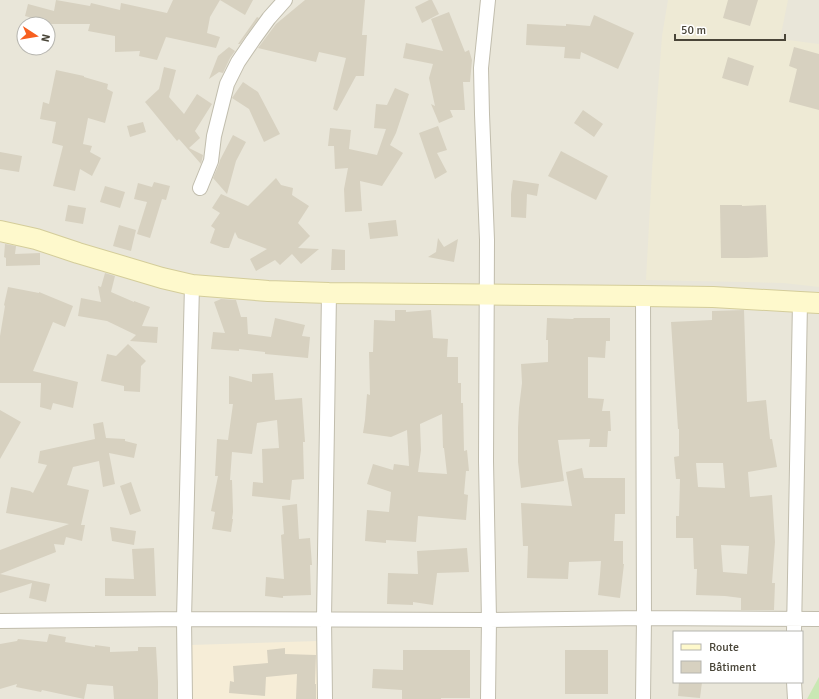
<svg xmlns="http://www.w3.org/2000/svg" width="819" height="699" viewBox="0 0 819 699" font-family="Signika,sans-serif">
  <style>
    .residential { fill: #e9e6d9; fill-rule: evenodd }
    .commercial { fill: #f6edd7 }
    .education { fill: #eeead5 }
    .green { fill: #c9e8b4 }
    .building { fill: #d7d1c0; fill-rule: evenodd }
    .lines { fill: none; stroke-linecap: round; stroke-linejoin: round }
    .street-casing { stroke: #c1bdad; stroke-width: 16 }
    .secondary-casing { stroke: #d4cd9a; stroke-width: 22 }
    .street { stroke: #fff; stroke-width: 14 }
    .secondary { stroke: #fef9cc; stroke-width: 20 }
  </style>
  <rect width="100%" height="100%" fill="#f5f3eb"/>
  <path class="residential" d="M0 0H819V699H0ZM24 24H48V48H24ZM674 632H802V682H674Z"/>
  <path class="commercial" d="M318 641 319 699H191L190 645Z"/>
  <path class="education" d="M668 0H788L780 39 819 44V287L783 283 646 280 652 170 662 36Z"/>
  <path class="green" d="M819 677V699H807Z"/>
  <path class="building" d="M56 0 90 6 91 3 120 10 121 3 167 13 173 0H253L245 15 220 0 210 17 207 33 220 37 216 48 166 37 157 60 139 56 140 51 115 52V36L88 31 90 24H36V19L25 16 28 4 54 11Z
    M305 0H365L362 35H367L364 76H356L337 111 333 109 346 58 319 52 316 62 258 48 276 24Z
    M429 0H432L439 14 422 23 415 7Z
    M728 0H758L750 26 723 18Z
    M449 12 465 52 469 50 472 60 470 82H463L465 110H450L453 117 439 123 431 104 435 106 429 78 433 64 403 58 406 43 443 51 431 19Z
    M594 15 634 33 618 69 581 52 580 59 564 58 565 47 526 45 527 24 566 26V24L590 26Z
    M257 17 259 18 240 44H238Z
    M229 47 235 51 230 58 223 73 219 72 209 79 218 56Z
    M794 47 819 54V110L789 102 797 69 789 66Z
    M728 57 754 66 748 86 722 78Z
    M164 67 176 70 169 97 184 114 197 94 212 104 195 131 200 138 189 148 203 155 201 164 179 139 177 141 145 102 159 89Z
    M56 70 84 76V77L108 84 107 89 113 92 105 123 88 118 83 144 92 146 90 152 101 158 92 176 80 169 75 191 53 186 63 146 52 143 56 122 40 119 43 102 49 104Z
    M243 82 258 92 280 134 264 142 249 109 232 98Z
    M395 88 409 94 396 133 390 145 403 153 382 186 360 181 362 211 345 212 344 189 348 168 335 169 334 146H328L330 128 351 130 349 149 377 155 386 129 374 128 376 104 387 105Z
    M583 110 603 124 594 137 574 123Z
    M143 122 146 132 130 137 127 126Z
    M438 126 447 150 437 153 447 172 435 179 419 133Z
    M233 135 246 142 236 161 227 194 213 178 219 164 220 160Z
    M561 151 608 176 596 200 548 176Z
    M0 152 22 156 19 172 0 169Z
    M276 178 281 185 293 188 292 195 309 206 298 223 310 236 298 248 319 249 301 264 292 254 280 265 275 260 256 271 250 259 267 249 238 238 235 232 229 248H224L210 243 215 229 211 226 220 213 212 208 221 194 248 206Z
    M513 180 539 184 537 196 527 194 526 218 511 217V194Z
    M154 182 170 186 166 200 162 199 150 238 137 234 147 202 134 199 138 183 152 187Z
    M105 186 125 192 120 208 100 202Z
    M68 205 86 208 83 224 65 221Z
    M720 205H742V206L766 205 768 257 747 258H721Z
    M396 220 398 236 370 239 368 223Z
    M119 225 136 230 131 251 113 246Z
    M438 238 444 247 458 239 454 262 428 257 436 252Z
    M5 244 16 246 15 254 40 253V265L6 266V258L4 257Z
    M332 249 345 250V270H331Z
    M105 273 115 276 111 292 134 302V301L150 307 142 326 158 327 157 343 130 341 136 335 107 321 78 316 81 298 101 302 98 286 101 287Z
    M8 287 39 293V292L73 306 65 327 53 322 33 371 78 382 73 408 53 403 51 410 40 407 41 383H0V336L5 306 4 305Z
    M221 299 236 300 241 317H247L248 334 271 337 275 318 305 325 302 336 310 337 308 358 265 354V352L239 349V351L211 349 213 332 225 333 214 302Z
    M395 310H406V312L431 310 433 338 448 339 447 357H458V383H461V403H463L464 451 467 450 469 471H466L464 494 468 495 466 520 418 516 416 542 386 540V543L365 541 367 510 389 512 391 492 367 484 373 464 393 470 394 464 409 466 407 430 391 437 363 433 365 420 367 394 370 395 369 352H373L374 320 395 321ZM442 414 443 448H444L447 474 418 472 421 450 420 424Z
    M744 310 747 402 766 400 770 439H772L777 467 748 472 750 497 772 495 775 542 772 583H775L774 610H741V598L725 596 696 595 697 569H694L693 538H676V516H679L680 479H676L674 457 679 456V429H678L671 322 712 320V311ZM696 463H723L725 488 698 487ZM721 545 749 546 747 574 723 572Z
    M547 318 573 319 574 318H610V341H606L605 358 588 357V398L604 399 602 411H610L611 431H608L607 447H589L590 439 558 440 564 481 521 488 518 462V428L519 408 522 383 521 364 548 362V340H546Z
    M128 344 146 361 141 366 140 392 124 391V386L101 381 107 354 116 356Z
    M273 373 275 400 302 398 305 442H303L304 479 292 480 290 500 252 496 253 482 263 483 262 449 279 448 277 420 257 423 252 454 232 452 230 480H232L233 512 232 519H233L231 532 212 529 215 512 211 511 218 476H215L217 439 228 440 233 404H229V376L252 382V374Z
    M0 410 21 422 0 459Z
    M103 422 106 438 125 439V441L137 444 134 458 109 453 115 484 103 487 99 461 73 467 67 485 89 490 81 525H85L82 541 66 537 64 545 54 544 56 552 0 574V550L69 524 6 513 11 487 30 491 33 493 47 465 38 463 40 451 95 439 93 424Z
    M582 468 584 478H625V514H615L614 541H623V564H624L620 598 598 595 600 575 601 561 569 562 568 579 527 578 528 546H523L521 503 572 506 566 472Z
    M131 482 141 511 130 515 120 486Z
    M297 504 299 539 310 538 312 565H310L311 595 283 596V598L265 596 266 577 284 579 281 535 284 534 282 506Z
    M110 527 136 531 134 545 112 541Z
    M154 548 156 596H105V578L134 579 132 549Z
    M467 548 469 572 437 573 433 605 413 602V605L387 604 388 573 418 574 417 551Z
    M0 574 50 584 46 602 29 598 32 583 0 593Z
    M49 634 66 637 65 642 95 647V645L110 647V652L138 651V647H156L158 682V699H114L113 686 87 684 84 699 42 690 41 692 16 687 17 684 0 689V644L17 641 18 639 47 642Z
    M285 648V654L316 655 315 684H316V699H296L297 674 266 677 265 696 229 693 230 681 234 682 233 666 268 663 267 650Z
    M403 650H470V698H441V699H402V690L372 688 373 669 403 670Z
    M565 650H608V694H565Z
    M679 682H702L700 698 678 696Z"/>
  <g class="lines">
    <defs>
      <path id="street" d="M200 188 211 161 214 136 227 84 238 62 253 40 269 18 285 0
        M0 621 184 619 489 620 644 618 819 619
        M794 632 800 302
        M794 682 795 699
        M185 699 184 619 192 285
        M325 699 324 619 329 293
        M488 699 489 620 486 461 487 240 482 114 481 68 488 0
        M643 699 644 618 643 296"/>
      <path id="secondary" d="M0 231 36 239 78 253 162 278 192 285 268 291 329 293 643 296 713 297 800 302 819 303"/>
    </defs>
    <use href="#street" class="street-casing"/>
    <use href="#secondary" class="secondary-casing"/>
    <use href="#street" class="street"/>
    <use href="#secondary" class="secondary"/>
  </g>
  <rect x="673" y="631" width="130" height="52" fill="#ffffff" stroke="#b6b5af"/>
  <rect x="681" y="644" width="20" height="6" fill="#fef9cc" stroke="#b6b5af"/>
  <text x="709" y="651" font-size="12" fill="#494538">Route</text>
  <rect x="681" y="661" width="20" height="12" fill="#d7d1c0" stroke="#b6b5af"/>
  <text x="709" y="671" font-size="12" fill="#494538">Bâtiment</text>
  <g transform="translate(36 36) rotate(102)"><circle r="19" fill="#ffffff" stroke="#b6b5af"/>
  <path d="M0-3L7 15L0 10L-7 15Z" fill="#f75f1f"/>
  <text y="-6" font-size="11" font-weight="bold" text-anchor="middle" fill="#494538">N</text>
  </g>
  <path d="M675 34v6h110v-6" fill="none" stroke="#494538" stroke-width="2"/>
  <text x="681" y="34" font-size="12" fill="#494538" stroke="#ffffff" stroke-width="3" paint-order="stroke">50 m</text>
</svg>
